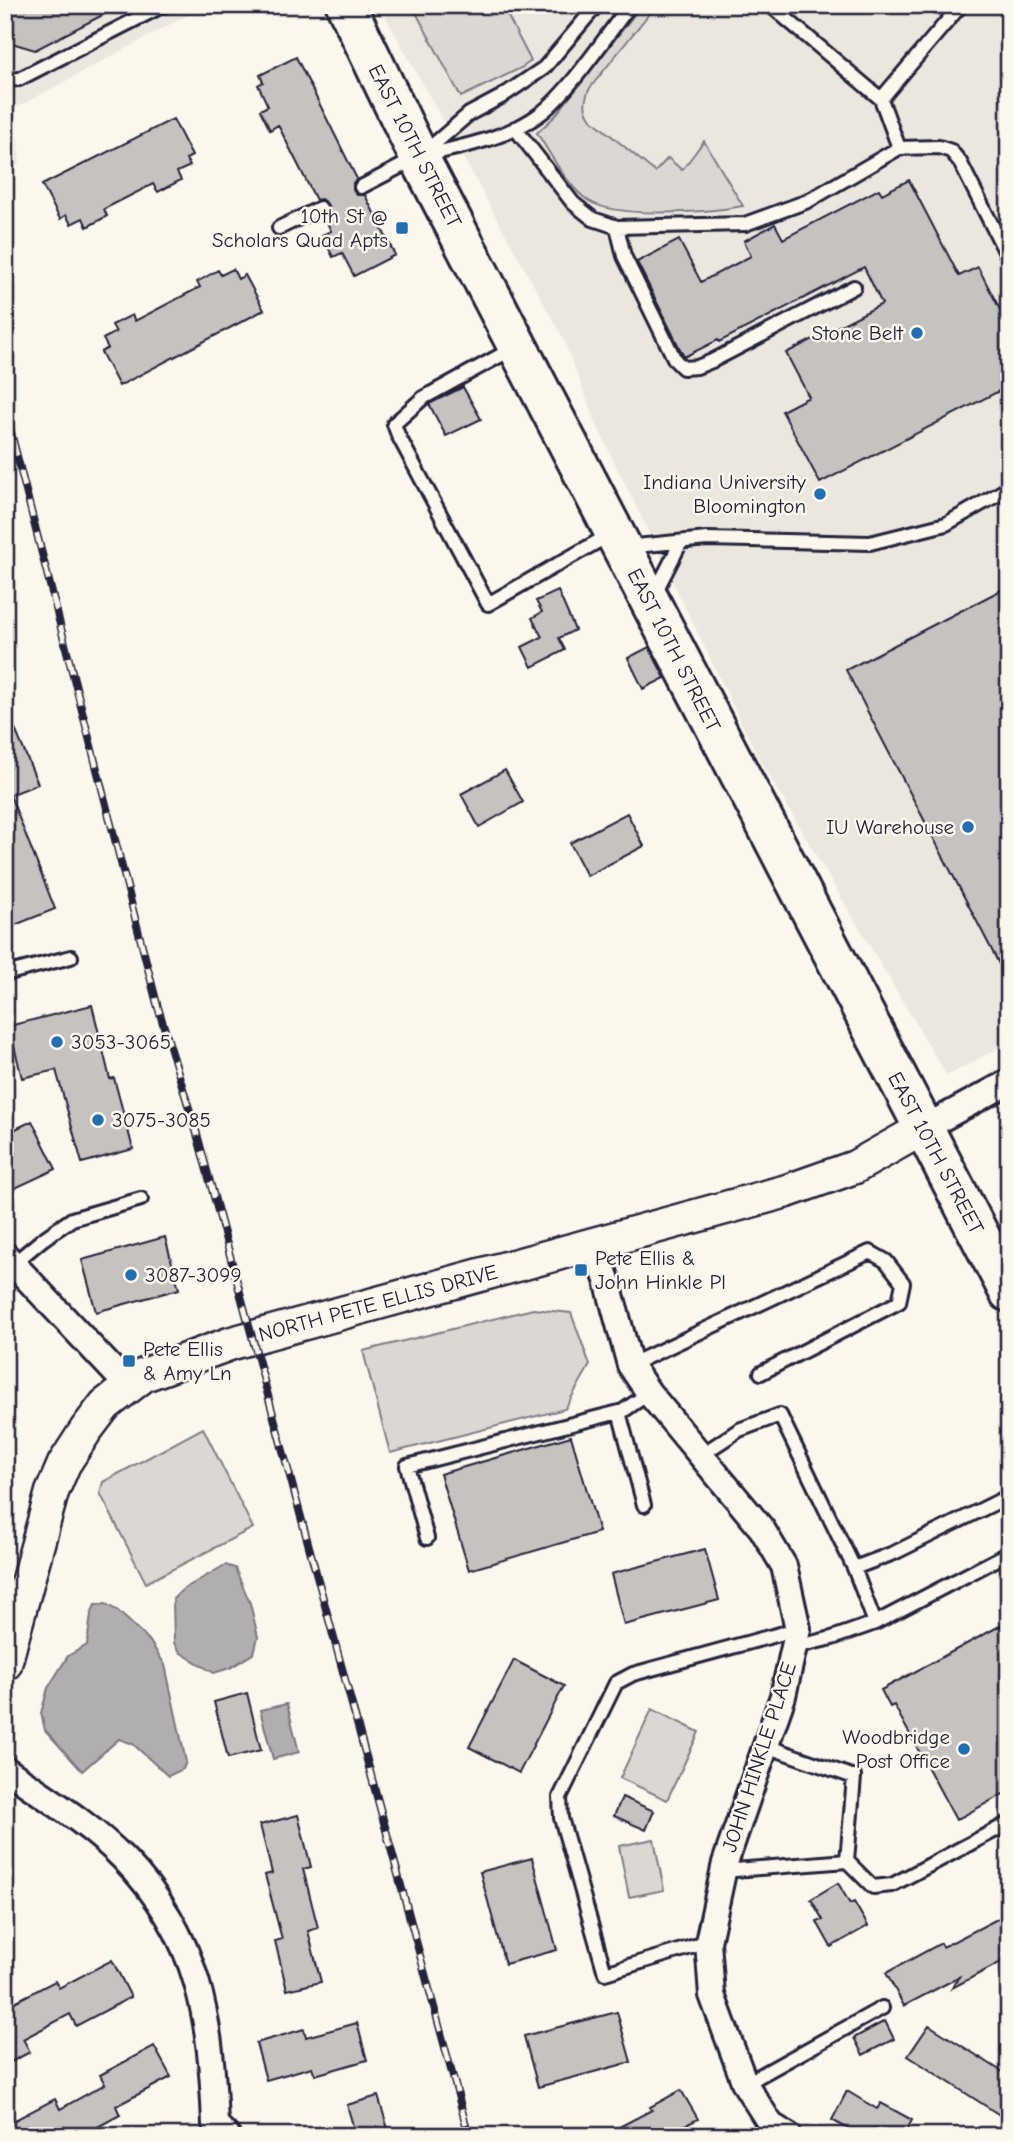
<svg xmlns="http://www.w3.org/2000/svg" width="1014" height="2141" viewBox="0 0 1014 2141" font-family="'Comic Neue',sans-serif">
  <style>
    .built { fill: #ebe7df }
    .green { fill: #dbd8d3; stroke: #7e7d87; stroke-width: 2 }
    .water { fill: #b1aeb0; stroke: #787681; stroke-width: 2 }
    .building { fill: #c6c2c0; stroke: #22223b; stroke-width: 2 }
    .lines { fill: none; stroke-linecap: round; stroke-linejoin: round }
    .service-casing { stroke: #22223b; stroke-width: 18 }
    .minor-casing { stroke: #22223b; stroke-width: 30 }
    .tertiary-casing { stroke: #22223b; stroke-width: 37 }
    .primary-casing { stroke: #22223b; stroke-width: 44 }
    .service { stroke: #fbf7ec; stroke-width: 12 }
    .minor { stroke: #fbf7ec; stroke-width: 24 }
    .tertiary { stroke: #fbf7ec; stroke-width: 32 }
    .primary { stroke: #fbf7ec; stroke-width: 38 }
    .rail-casing { stroke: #22223b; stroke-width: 8 }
    .rail { stroke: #fbf7ec; stroke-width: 5; stroke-dasharray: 16; stroke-linecap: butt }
    .poi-dot { fill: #1f6fb2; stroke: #fbf7ec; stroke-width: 2.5 }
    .labels { text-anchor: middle; stroke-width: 5; stroke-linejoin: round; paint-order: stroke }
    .street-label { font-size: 21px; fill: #22223b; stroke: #fbf7ec }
    .poi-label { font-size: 21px; fill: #22223b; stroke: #fbf7ec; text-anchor: end }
  </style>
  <rect width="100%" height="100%" fill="#fbf7ec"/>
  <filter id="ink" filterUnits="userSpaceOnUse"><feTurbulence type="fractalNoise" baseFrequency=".0143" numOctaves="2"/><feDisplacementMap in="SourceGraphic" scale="14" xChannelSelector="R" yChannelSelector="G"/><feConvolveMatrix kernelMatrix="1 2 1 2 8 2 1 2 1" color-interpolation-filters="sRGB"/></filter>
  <g filter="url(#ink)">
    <path class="built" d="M5 5H206L14 109 20 165 5 167Z
      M379 5H1009V1042L947 1076 759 759 597 426 563 338Z"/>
    <path class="green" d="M412 5H502L531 61 523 67 461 97Z
      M642 5H656L590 88C584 100 583 108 591 119L655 172 668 158 682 170 704 141 743 206C710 212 617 219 589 201 569 189 550 153 537 133L555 116Z
      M533 1309 571 1313 590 1365 565 1409 390 1453 363 1351Z
      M203 1428 253 1528 146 1583 100 1493 103 1482Z
      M652 1709 699 1732 667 1800 620 1778Z
      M654 1839 664 1890 629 1897 619 1846Z"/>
    <path class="water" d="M225 1565 235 1568 250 1603 258 1637 254 1653 230 1668 214 1673 181 1653 174 1643 173 1599 182 1590Z
      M106 1604 118 1611 149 1640 165 1665 186 1762 183 1769 168 1776 133 1744 119 1739 82 1771 45 1730 41 1713 48 1688 68 1656 87 1645 91 1614 95 1605Z
      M287 1704 299 1752 273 1759 260 1710Z"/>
    <path class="building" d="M5 5H122L35 50 5 41Z
      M296 57 357 179 353 183V190L357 195H365L395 255 354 276 342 253 333 257 322 235 331 231 324 216 329 209 327 204 321 199 316 200 278 125 270 130 260 110 268 106 258 85 263 82 260 75Z
      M173 119 192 156 186 159 190 166 177 172 181 180 158 192 153 184 104 209 107 216 87 227 83 218 71 224 66 215 60 219 42 185Z
      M909 180 959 276 978 267 1009 327V386L820 483 782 411 809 397 786 353 882 304 864 267 719 342 718 340 684 357 637 262 679 240 701 282 751 256 744 241 775 224 783 239 879 189 882 194Z
      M233 269 238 279 245 275 264 310 119 386 101 352 108 348 103 339 116 332 112 325 132 315 135 321 200 287 197 282 218 270 221 275Z
      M463 387 481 419 446 436 429 404Z
      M1009 586V983L846 670Z
      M558 591 575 630 559 638 565 650 532 667 522 647 542 637 532 618 542 612 536 601Z
      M649 647 665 678 643 689 628 658Z
      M5 705 38 784 10 795 55 909 5 929Z
      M505 770 523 802 479 827 461 794Z
      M627 813 644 846 587 876 570 843Z
      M92 1005 110 1079 114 1078 133 1149 82 1163 56 1070 22 1078 9 1026Z
      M32 1121 56 1169 11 1190 5 1178V1134Z
      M165 1237 179 1289 96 1312 82 1260Z
      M571 1436 599 1532 469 1570 440 1474Z
      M705 1549 719 1600 624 1625 611 1574Z
      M1009 1621V1791L956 1820 894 1705 890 1707 881 1690Z
      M514 1660 564 1686 519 1773 469 1747Z
      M247 1693 261 1750 228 1758 214 1702Z
      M622 1797 654 1811 646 1830 614 1816Z
      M298 1815 311 1867 303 1869 318 1928 308 1931 321 1982 287 1990 275 1941 282 1939 265 1875 272 1873 260 1825Z
      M532 1858 557 1950 505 1964 480 1872Z
      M838 1883 850 1904 854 1902 868 1926 831 1947 817 1922 823 1920 811 1899Z
      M1009 1913V1958L952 1988 959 1977 904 2006 886 1973 941 1943 943 1947Z
      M112 1960 131 1997 76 2026 70 2014 23 2039 30 2052 5 2065V2003L7 2006 55 1981 59 1988Z
      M617 2012 631 2062 538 2087 524 2036Z
      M885 2021 894 2039 863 2055 854 2038Z
      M357 2023 367 2060 315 2075 312 2067 266 2080 256 2043 304 2029 306 2037Z
      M929 2025 1009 2076V2121L908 2056Z
      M154 2046 171 2077 116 2106 120 2115 81 2136H5V2125L55 2099 60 2109 105 2084 100 2075Z
      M681 2090 698 2119 664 2136H602L652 2110 650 2107Z
      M847 2091 877 2109 881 2103 912 2120 904 2136H861L832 2120Z
      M378 2096 389 2132 376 2136H356L347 2105Z"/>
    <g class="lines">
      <defs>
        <path id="service" d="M770 5 881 99 899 148
          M5 80 19 79 164 5
          M881 99 961 5
          M515 128 573 203 593 219 617 227 745 224 808 201 899 148 939 147 951 151 960 162 1009 259
          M423 156C463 146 506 139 540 114 570 91 606 36 630 5
          M361 187 419 157 469 114 501 97 544 68 597 5
          M617 227 624 256 675 360 683 368 697 367 712 361 854 287
          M279 228 320 208
          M514 348 423 398 394 424 398 435 488 604 611 534
          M626 547 707 539 870 543 946 524 1009 488
          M659 595V585L681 542
          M5 974 71 957
          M13 1264 43 1239 72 1219 141 1199
          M630 1365 870 1252 886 1261 903 1283 899 1302 761 1373
          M619 1412 644 1505
          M701 1455 739 1430 780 1415 854 1568 875 1623
          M427 1538 407 1466 623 1411 649 1393
          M854 1568 894 1553 1009 1496
          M794 1647 832 1638 875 1623 1009 1553
          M847 1861 873 1887 892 1885 1009 1823
          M723 1871 847 1861 854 1777 766 1746
          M708 1942 605 1973 561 1818 560 1797 616 1683 633 1674 798 1629
          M1009 2016V2021
          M745 2084 882 2008"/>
        <path id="minor" d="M924 1128 1009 1082
          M594 1243 607 1280 630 1365 649 1393 762 1529 784 1566 798 1629 783 1696 725 1863 708 1942 712 1995 745 2084 771 2125 789 2136
          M5 1255 128 1386
          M5 1769C45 1797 90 1824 124 1859 200 1937 211 2020 215 2124L227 2136"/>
        <path id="tertiary" d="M5 1664 52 1492 64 1464 86 1430 105 1405 144 1375 232 1343 787 1191 855 1167 924 1128"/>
        <path id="primary" d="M346 5 419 157 1009 1292"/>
      </defs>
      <use href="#service" class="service-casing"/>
      <use href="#minor" class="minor-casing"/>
      <use href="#tertiary" class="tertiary-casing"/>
      <use href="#primary" class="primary-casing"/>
      <use href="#service" class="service"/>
      <use href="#minor" class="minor"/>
      <use href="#tertiary" class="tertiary"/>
      <use href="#primary" class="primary"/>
      <defs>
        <path id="rail" d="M5 409 157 1004 197 1134 469 2136"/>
      </defs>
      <use href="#rail" class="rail-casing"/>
      <use href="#rail" class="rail"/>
    </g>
  </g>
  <g class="poi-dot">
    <rect x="395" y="221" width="14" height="14" rx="3.5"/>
    <circle cx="917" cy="333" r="7"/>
    <circle cx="820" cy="494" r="7"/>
    <circle cx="968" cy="827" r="7"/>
    <circle cx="57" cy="1042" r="7"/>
    <circle cx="98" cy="1120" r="7"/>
    <rect x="574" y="1263" width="14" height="14" rx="3.5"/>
    <circle cx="131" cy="1275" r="7"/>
    <rect x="122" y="1354" width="14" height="14" rx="3.5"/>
    <circle cx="964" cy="1749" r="7"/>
  </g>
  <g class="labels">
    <g class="street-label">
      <text transform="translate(415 146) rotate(63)" y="7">EAST 10TH STREET</text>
      <text transform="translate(674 650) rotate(63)" y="7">EAST 10TH STREET</text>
      <text transform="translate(936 1153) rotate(62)" y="7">EAST 10TH STREET</text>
      <text transform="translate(378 1303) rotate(-15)" y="7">NORTH PETE ELLIS DRIVE</text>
      <text transform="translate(759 1757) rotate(-72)" y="7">JOHN HINKLE PLACE</text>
    </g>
    <g class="poi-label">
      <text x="388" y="223">10th St @<tspan x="388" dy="24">Scholars Quad Apts</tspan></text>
      <text x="903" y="340">Stone Belt</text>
      <text x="806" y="489">Indiana University<tspan x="806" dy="24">Bloomington</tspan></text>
      <text x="954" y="834">IU Warehouse</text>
      <text x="71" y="1049" text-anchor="start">3053-3065</text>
      <text x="112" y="1127" text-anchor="start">3075-3085</text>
      <text x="595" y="1265" text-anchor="start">Pete Ellis &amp;<tspan x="595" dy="24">John Hinkle Pl</tspan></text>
      <text x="145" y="1282" text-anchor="start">3087-3099</text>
      <text x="143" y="1356" text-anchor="start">Pete Ellis<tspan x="143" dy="24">&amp; Amy Ln</tspan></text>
      <text x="950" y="1744">Woodbridge<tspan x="950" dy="24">Post Office</tspan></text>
    </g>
  </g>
  <rect width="1014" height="2141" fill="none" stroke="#fbf7ec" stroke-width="28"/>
  <rect x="14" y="14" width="986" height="2113" fill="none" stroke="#22223b" stroke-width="2.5" filter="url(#ink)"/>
</svg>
